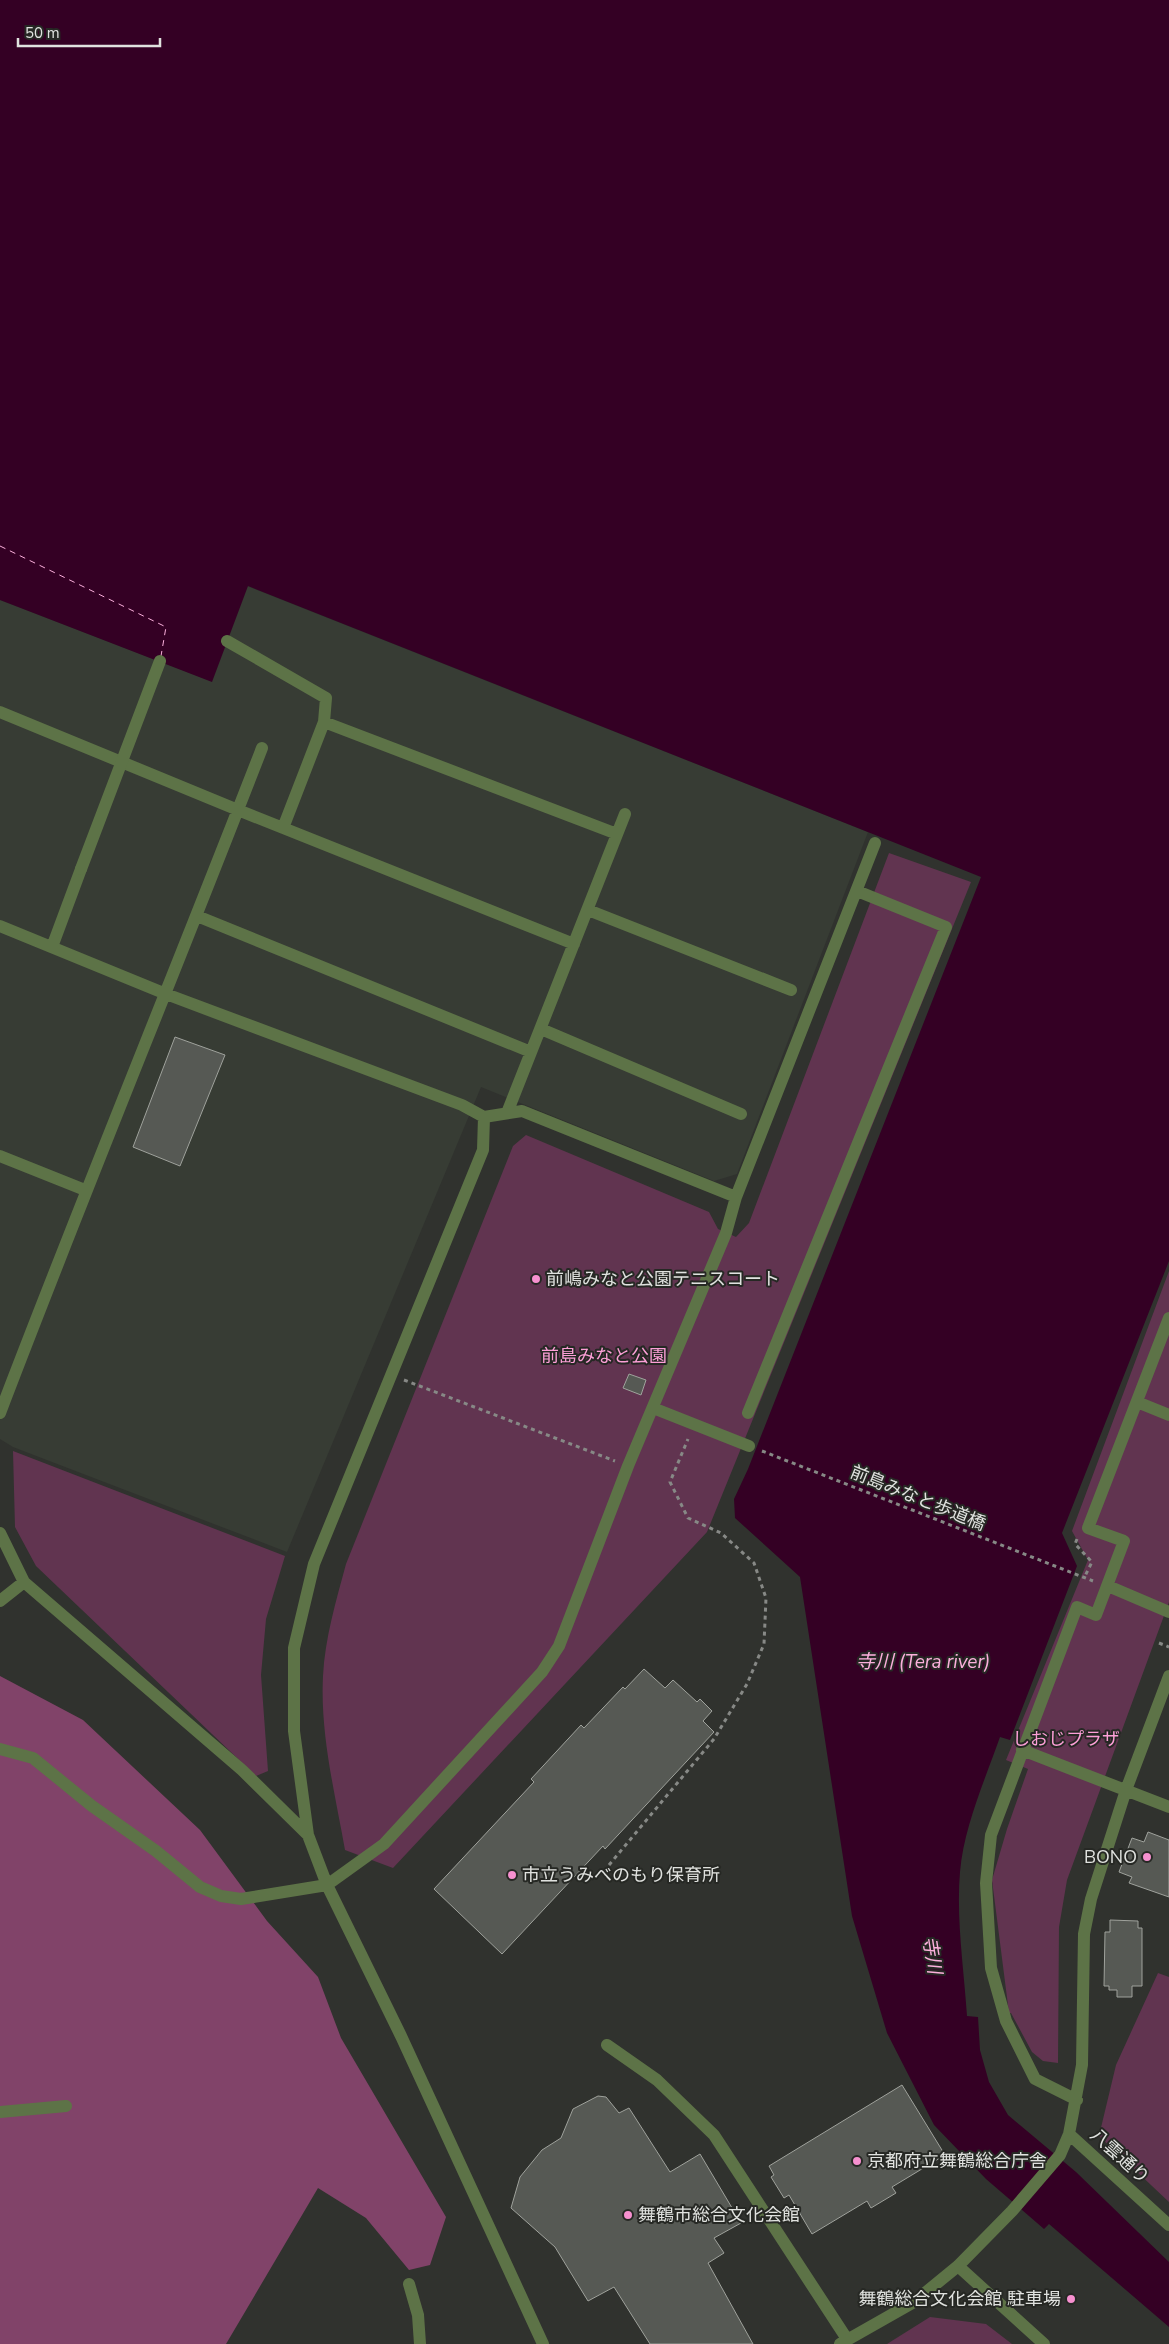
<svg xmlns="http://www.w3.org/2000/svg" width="1169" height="2344" viewBox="0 0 1169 2344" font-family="'Nunito Sans','Noto Sans JP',sans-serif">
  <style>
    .built { fill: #373c34 }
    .green { fill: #613450 }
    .forest { fill: #814369 }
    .water { fill: #340024 }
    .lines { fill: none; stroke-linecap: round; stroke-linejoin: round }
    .ferry { stroke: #fbb0dc; stroke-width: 1; stroke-dasharray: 6 5; stroke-linecap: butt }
    .building { fill: #565954; stroke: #9fa29c }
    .path { stroke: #878986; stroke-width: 3; stroke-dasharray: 4 4; stroke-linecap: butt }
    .minor { stroke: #5d7347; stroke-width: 12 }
    .minor-bridge { stroke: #5d7347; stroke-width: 12 }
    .poi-dot { fill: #f690cf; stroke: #262824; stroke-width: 2 }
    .labels { text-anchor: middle; stroke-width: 4; stroke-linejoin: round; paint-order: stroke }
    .poi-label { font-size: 18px; fill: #e0e2df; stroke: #262824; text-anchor: start }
    .park-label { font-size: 18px; fill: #fc9fd7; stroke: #262824 }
    .street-label { font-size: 18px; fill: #e0e2df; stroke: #262824 }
    .water-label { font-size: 19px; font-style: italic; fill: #fbb0dc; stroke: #262824 }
  </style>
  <rect width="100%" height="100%" fill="#30322e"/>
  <path class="built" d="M247 586 868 832 737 1174 714 1181 481 1087 287 1552 13 1447 0 1439V600L211 681Z"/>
  <path class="green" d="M889 853 971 882 707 1532 393 1868 345 1850C335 1793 320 1735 323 1676 325 1638 336 1601 346 1564L513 1146 526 1135 709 1212 718 1229 736 1237 749 1223Z
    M1169 1271V1602L1067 1880 1059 1927 1058 2063 1043 2061 1032 2052 1011 2013H1009L992 1880 1007 1829 1028 1769 1006 1760 1088 1560 1072 1531Z
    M13 1451 285 1556 266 1619 261 1675 268 1771 256 1776 36 1566 15 1527Z
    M1158 1973 1169 1977V2202L1099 2136 1116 2065Z
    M930 2317 986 2324 1012 2344H887Z"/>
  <path class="forest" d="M0 1676 83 1720 200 1830 267 1921 318 1977 341 2038 446 2217 430 2265 409 2270 366 2218 318 2188 226 2344H0Z"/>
  <path class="water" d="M0 0H1169V1261L1062 1533 1077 1566 1010 1740 1000 1737C985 1780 964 1826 960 1872 956 1919 964 1969 967 2016L978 2017 980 2050 989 2082 1008 2115 1076 2172 1169 2262V2327L1049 2224 1044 2229 986 2179 934 2125 887 2033 852 1916 800 1577 735 1518 734 1499 748 1469 981 877 248 586 212 682 0 600Z"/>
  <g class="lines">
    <path class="ferry" d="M0 546 166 627 161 656"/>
  </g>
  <path class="building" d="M175 1037 225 1055 180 1166 133 1147Z
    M629 1374 646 1380 641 1395 623 1388Z
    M644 1669 665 1688 673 1680 697 1702 700 1699 712 1711 703 1721 714 1732 605 1849 603 1846 502 1954 434 1889 534 1782 531 1779 581 1725 584 1728 623 1687 625 1689Z
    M1148 1832 1169 1840V1897L1129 1883 1132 1877 1119 1872 1132 1838 1144 1842Z
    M1110 1920 1138 1921V1928H1142V1986H1132V1997H1117V1990H1109V1986H1104L1105 1932H1110Z
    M902 2085 945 2155 892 2187 896 2193 871 2208 867 2201 812 2234 789 2195 784 2198 771 2177 774 2175 769 2166Z
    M598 2096 606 2097 619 2113 629 2108 670 2172 700 2154 741 2223 714 2238 724 2253 708 2263 753 2344H650L614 2287 588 2301 555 2247 511 2208 520 2177 542 2150 561 2138 573 2109Z"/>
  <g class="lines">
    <path class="path" d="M404 1380 615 1461
      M762 1451 1093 1581
      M1077 1539 1075 1544 1092 1562 1084 1578
      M1159 1643 1169 1647
      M609 1865 714 1739 747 1684 764 1644 766 1598 754 1563 721 1533 688 1518 670 1482 688 1439"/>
    <path class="minor" d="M227 641 326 698 324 722 283 828
      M0 712 238 810 574 944
      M324 722 617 834
      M588 910 791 990
      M197 916 531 1052
      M0 926 166 994 462 1105 484 1117 522 1111 736 1197 875 843
      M52 947 81 869
      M541 1029 741 1114
      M507 1113 625 814
      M484 1117 483 1150 314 1564 294 1648V1731L308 1835 327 1885 401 2036 543 2344
      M0 1156 85 1190
      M1137 1402 1169 1415
      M653 1408 749 1446
      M0 1413C85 1190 176 970 262 748
      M748 1413 946 927 857 891
      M0 1533 24 1582 242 1770 308 1835
      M1108 1586 1169 1612
      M0 1601 24 1582
      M0 1749 33 1758 92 1806 156 1851 200 1887 221 1896 241 1899 327 1885 384 1844 542 1672 559 1646 628 1466 726 1233 736 1197
      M1022 1750 1169 1807
      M607 2045 657 2080 714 2135 847 2339
      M1077 2100 1035 2079 1006 2021 991 1968 986 1883 991 1835 1077 1607 1096 1615 1124 1541 1088 1528 1169 1318
      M0 2112 66 2106
      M1069 2134 1169 2225
      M958 2266 1044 2344
      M409 2284 418 2315 420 2344
      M840 2344 914 2302 958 2266 1012 2211 1060 2155 1069 2134 1082 2065 1084 1934 1091 1899 1126 1790 1169 1676"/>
    <path class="minor-bridge" d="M81 869 160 661"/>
  </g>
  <g class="poi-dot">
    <circle cx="536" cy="1279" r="5"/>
    <circle cx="1147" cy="1857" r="5"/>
    <circle cx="512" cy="1875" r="5"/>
    <circle cx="857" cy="2161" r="5"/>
    <circle cx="628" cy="2215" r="5"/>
    <circle cx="1071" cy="2299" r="5"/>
  </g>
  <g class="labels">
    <g class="poi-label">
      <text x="546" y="1285">前嶋みなと公園テニスコート</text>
      <text x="1137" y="1863" text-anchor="end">BONO</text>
      <text x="522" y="1881">市立うみべのもり保育所</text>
      <text x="867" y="2167">京都府立舞鶴総合庁舎</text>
      <text x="638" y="2221">舞鶴市総合文化会館</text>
      <text x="1061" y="2305" text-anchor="end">舞鶴総合文化会館 駐車場</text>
    </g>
    <g class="park-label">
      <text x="604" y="1362">前島みなと公園</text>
      <text x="1066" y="1745">しおじプラザ</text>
    </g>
    <g class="street-label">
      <text transform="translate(918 1498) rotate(22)" y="6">前島みなと歩道橋</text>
      <text transform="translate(1120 2156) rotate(42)" y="6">八雲通り</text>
    </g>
    <g class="water-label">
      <text x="923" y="1668">寺川 (Tera river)</text>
      <text transform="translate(933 1955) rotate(81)" y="7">寺川</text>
    </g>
  </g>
  <path d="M18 38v8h142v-8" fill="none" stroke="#e0e2df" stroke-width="2.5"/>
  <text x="25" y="38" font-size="15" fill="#e0e2df" stroke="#262824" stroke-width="4" paint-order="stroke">50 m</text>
</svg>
